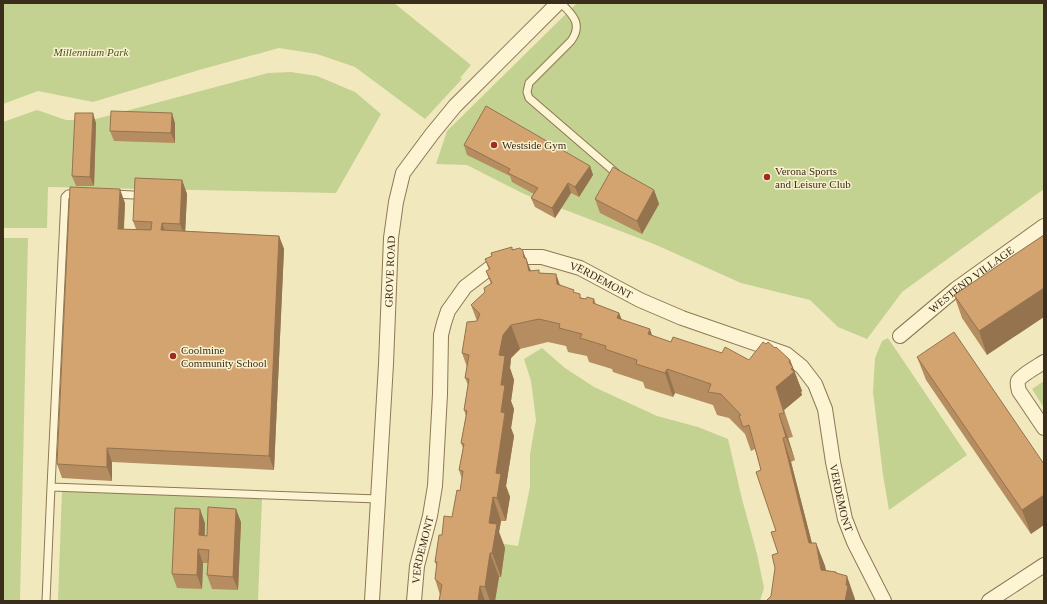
<svg xmlns="http://www.w3.org/2000/svg" width="1047" height="604" viewBox="0 0 1047 604" font-family="'Times New Roman',serif">
  <style>
    .green { fill: #c3d191 }
    .lines { fill: none; stroke-linecap: round; stroke-linejoin: round }
    .lane-casing { stroke: #8c7855; stroke-width: 9 }
    .street-casing { stroke: #8c7855; stroke-width: 16 }
    .lane { stroke: #fcf4d2; stroke-width: 7 }
    .street { stroke: #fcf4d2; stroke-width: 14 }
    .wall { fill: #b68d60 }
    .shaded-wall { fill: #94734e }
    .building { fill: #d4a470; stroke: #94734e }
    .poi-dot { fill: #a12b1f; stroke: #f9f1ce; stroke-width: 1.5 }
    .labels { text-anchor: middle; stroke-width: 3; stroke-linejoin: round; paint-order: stroke }
    .park-label { font-size: 11px; font-style: italic; fill: #445820; stroke: #f9f1ce }
    .poi-label { font-size: 11px; fill: #3a2d1b; stroke: #f9f1ce; text-anchor: start }
    .street-label { font-size: 11px; fill: #3a2d1b; stroke: #f9f1ce }
  </style>
  <rect width="100%" height="100%" fill="#f2e8be"/>
  <path class="green" d="M3 3H394L471 65 460 78 462 79 425 119 355 67 317 54 279 48 199 70 93 102 38 91 3 104Z
    M577 3H1044V189L902 292 867 339 838 327 810 300 741 283 654 244 524 194 467 165 436 164 447 131Z
    M291 72 317 76 355 92 381 114 336 193 48 187 47 228H3V122L37 110 66 120H92L268 73Z
    M3 238H28L20 601H3Z
    M888 338 967 455 889 510 883 475 873 392 875 358 882 341Z
    M542 348 565 368 594 387 657 416 698 427 728 439 742 499 757 554 764 588 760 601H489L498 543 518 546 530 487V454L536 420 531 381 524 359Z
    M1044 381V408L1032 389Z
    M62 491 262 499 258 601H58Z"/>
  <g class="lines">
    <defs>
      <path id="lane" d="M561 3C573 15 583 24 571 41L529 83 527 92 529 98 616 173
        M114 194 133 195
        M51 487 378 499
        M46 601 51 487 65 197 68 194 79 193"/>
      <g id="street">
        <path id="s1" d="M900 336 956 289 1044 226"/>
        <path d="M1044 362C1038 366 1021 375 1018 381 1017 384 1018 387 1019 391L1044 428"/>
        <path id="s2" d="M372 601 386 364 391 238 396 202 403 173 432 134 455 106 558 3"/>
        <path id="s3" d="M414 601 417 566 430 516 435 486 440 394 441 335 444 323 448 311 465 287 490 268 518 257H542L580 268 640 300 682 318 786 354 802 367 815 384 825 409 833 462 845 519 854 542 884 601"/>
        <path d="M989 601 1044 565"/>
      </g>
    </defs>
    <use href="#lane" class="lane-casing"/>
    <use href="#street" class="street-casing"/>
    <use href="#lane" class="lane"/>
    <use href="#street" class="street"/>
  </g>
  <path class="wall" d="M96 123 94 186H76L72 176Z
    M175 123V143L114 141 110 131Z
    M464 145 590 166 593 175 579 197 571 193 555 218 535 207 531 198 534 194 512 182 510 176 467 155Z
    M182 180 187 194 185 231 279 236 284 249 274 470 112 462V481L62 478 57 464 125 203 124 229H136L133 221Z
    M654 190 659 204 642 234 600 213 595 199Z
    M1044 235 987 355 962 318 954 295Z
    M513 249 526 258 531 271 540 273 556 274 560 285 575 293 582 298 586 299H594L596 304 619 313 622 320 652 336 671 342 722 353 749 360 766 344 790 360 802 391 801 392 802 395 784 410 793 437 788 438 795 460 791 462 812 543H816L825 566 826 570 837 573 855 599V601H766L771 596 778 553 776 531 761 470 755 449 751 451 745 434 729 418 717 415 713 405 675 393 673 397 645 388 643 382 613 372 612 369 589 362 587 356 568 352 566 346 548 342 520 349 511 358 510 368 514 380 511 401 514 409 511 428 514 436 506 486 510 497 506 521H501L499 532 505 548 501 577H499L495 601H439L440 595 435 579 437 566 435 562 442 535 452 517 460 491 462 479 459 470 463 448 461 443 466 416 464 410 468 385 465 378 467 367 462 353 477 321 471 305 485 292 491 284 486 271 489 270 485 259Z
    M917 357 1044 464 1031 534 926 380Z
    M241 522 238 590 212 589 207 575 208 563H203L202 589 177 588 172 574 205 523V536H207Z"/>
  <path class="shaded-wall" d="M93 113 96 123 94 186 90 177Z
    M172 113 175 123V143L171 133Z
    M590 166 593 175 579 197 575 187Z
    M182 180 187 194 185 237 180 224Z
    M568 183 571 193 555 218 552 208Z
    M120 189 125 203 123 242 118 229Z
    M654 190 659 204 642 234 637 221Z
    M162 223 167 237 161 230Z
    M279 236 284 249 274 470 269 456Z
    M523 251 535 282 537 295 524 258Z
    M556 274 564 298 557 284Z
    M1044 288V317L987 355 979 331Z
    M619 313 628 336 617 318Z
    M511 325 520 349 511 358 510 368 514 380 511 401 514 409 511 428 514 436 506 486 510 497 506 521 497 498 496 473 501 412V385L499 355 503 335Z
    M650 329 658 353 648 334Z
    M790 360 802 391 801 392 802 395 784 410 793 437 776 387Z
    M667 369 675 393 673 397 665 373Z
    M779 414 788 438 795 460 786 437Z
    M783 438 791 462 818 567 809 543Z
    M107 448 112 462V481L107 467Z
    M1044 495V525L1031 534 1022 510Z
    M493 497 501 521 499 532 505 548 501 577 492 553 489 523Z
    M200 509 205 523 204 549 199 535Z
    M236 509 241 522 238 590 233 577Z
    M816 543 825 566 830 594 821 570Z
    M198 549 203 563 202 589 197 575Z
    M490 553 499 577 495 601H490L485 587Z
    M847 576 855 599V601H845Z
    M480 586 485 601H478Z"/>
  <path class="building" d="M486 106 590 166 575 187 568 183 552 208 531 198 538 188 508 173 510 169 464 145Z
    M111 111 172 113 171 133 110 131Z
    M75 113H93L90 177 72 176Z
    M613 167 654 190 637 221 595 199Z
    M135 178 182 180 180 224 162 223 161 230 279 236 269 456 107 448V467L57 464 70 187 120 189 118 229 151 230 152 222 133 221Z
    M1044 235V288L979 331 954 295Z
    M512 247V250L520 248 523 251 524 258H526L529 271 539 270V273L556 274 557 284 574 290 573 292 580 294V298L586 299 587 297 594 299 593 303 619 313 617 318 650 329 648 334 671 342 673 337 722 353 725 347 749 360 763 342 766 344 768 342 775 348 776 347 790 360 789 362 793 368 791 369 794 372 776 387 784 413 779 414 786 437 783 438 809 543H816L821 570 836 572V573L847 576 846 585 848 586 845 601H766L771 596 775 568 772 555 778 553 771 532 776 531 756 472 761 470 749 425 743 427 739 416 741 415 721 394 708 392 711 384 667 369 665 373 636 364 637 360 605 349 606 346 580 338 582 334 559 328 560 324 539 319 511 325 503 335 499 355 505 356 501 385H505L501 412 505 413 496 473 501 474 497 498 493 497 489 523 497 524 492 553H490L485 587 480 586 478 601H439L442 585 435 579 437 562H435L439 535H442L444 516 452 517 457 490 460 491 463 471 459 470 464 444 461 443 467 411 464 410 469 379 465 378 469 355 462 353 467 322 477 321 480 314 471 305 485 292 484 288 492 283 486 271 490 269 485 259 492 256 491 253Z
    M954 332 1044 464V495L1022 510 917 357Z
    M208 507 236 509 233 577 207 575 209 550 198 549 197 575 172 574 175 508 200 509 199 535 207 536Z"/>
  <g class="poi-dot">
    <circle cx="494" cy="145" r="4"/>
    <circle cx="767" cy="177" r="4"/>
    <circle cx="173" cy="356" r="4"/>
  </g>
  <g class="labels">
    <g class="park-label">
      <text x="91" y="56">Millennium Park</text>
    </g>
    <g class="poi-label">
      <text x="502" y="149">Westside Gym</text>
      <text x="775" y="175">Verona Sports<tspan x="775" dy="13">and Leisure Club</tspan></text>
      <text x="181" y="354">Coolmine<tspan x="181" dy="13">Community School</tspan></text>
    </g>
    <g class="street-label">
      <text dy="4" stroke="none"><textPath href="#s2" startOffset="330">GROVE ROAD</textPath></text>
      <text dy="4" stroke="none"><textPath href="#s3" startOffset="472">VERDEMONT</textPath></text>
      <text dy="4" stroke="none"><textPath href="#s1" startOffset="91">WESTEND VILLAGE</textPath></text>
      <text dy="4" stroke="none"><textPath href="#s3" startOffset="831">VERDEMONT</textPath></text>
      <text dy="4" stroke="none"><textPath href="#s3" startOffset="52">VERDEMONT</textPath></text>
    </g>
  </g>
  <rect width="1047" height="604" fill="none" stroke="#3a2d1b" stroke-width="8"/>
</svg>
